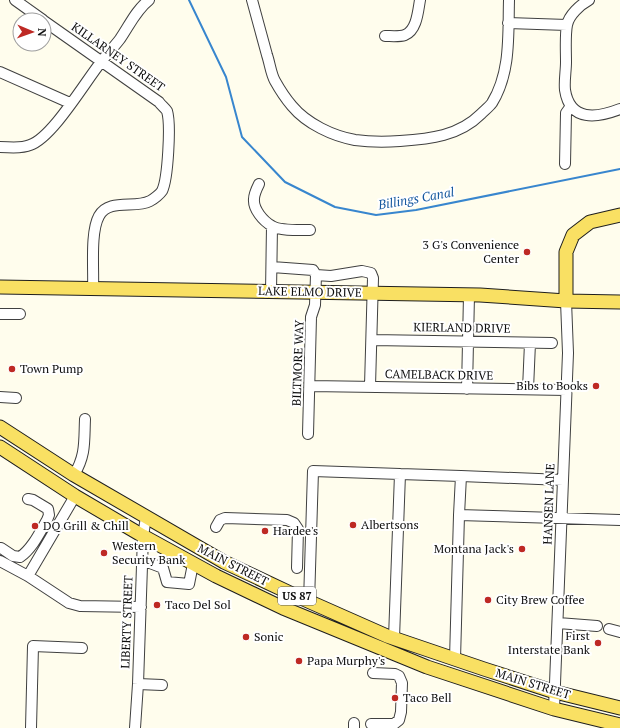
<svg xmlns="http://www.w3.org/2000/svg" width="620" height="728" viewBox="0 0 620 728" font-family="'PT Serif',serif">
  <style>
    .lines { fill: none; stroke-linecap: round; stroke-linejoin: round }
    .stream { stroke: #3886ce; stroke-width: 2 }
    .minor-casing { stroke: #404040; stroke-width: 12 }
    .major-casing { stroke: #1e1e1e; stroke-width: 15 }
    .minor { stroke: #fff; stroke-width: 10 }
    .major { stroke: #f9e063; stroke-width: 13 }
    .poi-dot { fill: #be2924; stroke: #fff; stroke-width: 1.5 }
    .labels { text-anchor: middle; stroke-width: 4; stroke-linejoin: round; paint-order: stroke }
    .shield { fill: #fff; stroke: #565656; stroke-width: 1 }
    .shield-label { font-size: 11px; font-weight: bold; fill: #0d0d0d }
    .street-label { font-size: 12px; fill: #0d0d0d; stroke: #fff }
    .poi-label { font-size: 12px; fill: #0d0d0d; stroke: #fff; text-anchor: start }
    .water-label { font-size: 13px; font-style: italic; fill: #16589f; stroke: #fff }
  </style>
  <rect width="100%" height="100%" fill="#fffded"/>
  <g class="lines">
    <path class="stream" d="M189 0 226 77 242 137 285 182 335 207 376 215 416 210 620 169"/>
    <defs>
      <path id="minor" d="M15 0 43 20
        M252 0C257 18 262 37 267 55 270 64 271 74 275 81 280 90 286 99 292 106 307 124 333 136 355 140 370 142 385 142 400 141 430 139 459 136 481 114 485 110 489 107 492 103 511 72 508 35 509 0
        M589 0C580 5 569 15 567 25 565 35 566 51 566 62 566 71 564 81 565 90 570 122 597 118 620 109
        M44 21 159 102C161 105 165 108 167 111 171 124 168 179 162 191 160 194 154 199 150 201 135 209 109 198 99 216 90 232 94 270 93 289
        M508 23 567 25
        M385 36C391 36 399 37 405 35 417 30 418 11 420 0
        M0 72 70 103
        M0 147C10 147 21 149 30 145 52 138 85 82 101 62 107 54 114 47 120 39 129 26 136 10 149 0
        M565 164 566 113 571 106
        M259 184C257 188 254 194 254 199 253 209 263 221 272 226 280 231 300 230 310 230
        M272 267 313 270 316 275 315 305 311 317 308 434
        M316 275 331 276 362 271 371 273 373 278 370 386
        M271 292 272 226
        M0 314H20
        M372 340 552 343
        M310 386 567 390
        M467 389 469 295
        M528 389 530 343
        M0 397 16 398
        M74 475C86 455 84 442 85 419
        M461 476 563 480
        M216 527 220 520 225 518 287 520 294 523 298 529 297 568
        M1 548 13 556 20 557C32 549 40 532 47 520L49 515 48 509 33 500 28 499
        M142 560 163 568 167 582 189 584 193 564
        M0 561 28 576 69 603 80 606 141 607
        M28 576 75 496
        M309 602 313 471 400 474
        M558 623 597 626
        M609 629 620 632
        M394 638 400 474 461 476 459 515
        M455 659 459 515 620 520
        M138 684 162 685
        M554 709 568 353 566 301
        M371 724H394L399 720 401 712 402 683 399 676 395 674 373 673
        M31 728 33 646 82 648
        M135 728 138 684 143 536 146 517
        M354 728V723"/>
      <path id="major" d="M0 287 480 295 566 301 620 302
        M566 301V252L573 235 590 222 620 215
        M0 427 74 475 224 562 292 594 387 636 484 669 555 692 620 708
        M0 447 75 496 143 536 216 576 283 608 427 667 554 709 620 725"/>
    </defs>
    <use href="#minor" class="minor-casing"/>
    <use href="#major" class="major-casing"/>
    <use href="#minor" class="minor"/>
    <use href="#major" class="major"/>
  </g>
  <g class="poi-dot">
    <circle cx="527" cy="252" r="4"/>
    <circle cx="12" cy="369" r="4"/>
    <circle cx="596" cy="386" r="4"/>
    <circle cx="353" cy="525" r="4"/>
    <circle cx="35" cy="526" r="4"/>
    <circle cx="265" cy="531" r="4"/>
    <circle cx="522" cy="549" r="4"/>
    <circle cx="104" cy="553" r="4"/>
    <circle cx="488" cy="600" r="4"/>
    <circle cx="157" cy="605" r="4"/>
    <circle cx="246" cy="637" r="4"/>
    <circle cx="598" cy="643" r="4"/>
    <circle cx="299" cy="661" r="4"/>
    <circle cx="395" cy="698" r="4"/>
  </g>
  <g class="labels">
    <rect class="shield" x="278" y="587" width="38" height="18" rx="3"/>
    <g class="shield-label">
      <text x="297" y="600">US 87</text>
    </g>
    <g class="street-label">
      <text transform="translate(118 57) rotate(35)" y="4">KILLARNEY STREET</text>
      <text transform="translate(310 292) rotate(1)" y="4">LAKE ELMO DRIVE</text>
      <text transform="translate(462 328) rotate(1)" y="4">KIERLAND DRIVE</text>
      <text transform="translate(298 363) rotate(-88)" y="4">BILTMORE WAY</text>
      <text transform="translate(439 375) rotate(1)" y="4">CAMELBACK DRIVE</text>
      <text transform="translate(549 504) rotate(-88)" y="4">HANSEN LANE</text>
      <text transform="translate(233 565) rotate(27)" y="4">MAIN STREET</text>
      <text transform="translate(127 622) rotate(-88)" y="4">LIBERTY STREET</text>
      <text transform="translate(533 684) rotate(17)" y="4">MAIN STREET</text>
    </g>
    <g class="poi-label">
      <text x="519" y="249" text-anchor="end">3 G's Convenience<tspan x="519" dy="14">Center</tspan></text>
      <text x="20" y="373">Town Pump</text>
      <text x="588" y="390" text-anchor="end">Bibs to Books</text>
      <text x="361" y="529">Albertsons</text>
      <text x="43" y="530">DQ Grill &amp; Chill</text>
      <text x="273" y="535">Hardee's</text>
      <text x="112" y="550">Western<tspan x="112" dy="14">Security Bank</tspan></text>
      <text x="514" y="553" text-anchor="end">Montana Jack's</text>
      <text x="496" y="604">City Brew Coffee</text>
      <text x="165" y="609">Taco Del Sol</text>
      <text x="590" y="640" text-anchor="end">First<tspan x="590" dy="14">Interstate Bank</tspan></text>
      <text x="254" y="641">Sonic</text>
      <text x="307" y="665">Papa Murphy's</text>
      <text x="403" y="702">Taco Bell</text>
    </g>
    <g class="water-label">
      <text transform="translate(416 198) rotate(-10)" y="5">Billings Canal</text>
    </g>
  </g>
  <g transform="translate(32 32) rotate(92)"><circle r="19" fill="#ffffff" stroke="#9e9e9e"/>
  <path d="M0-3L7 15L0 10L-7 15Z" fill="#be2924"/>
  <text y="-6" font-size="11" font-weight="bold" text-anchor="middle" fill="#0d0d0d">N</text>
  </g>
</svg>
